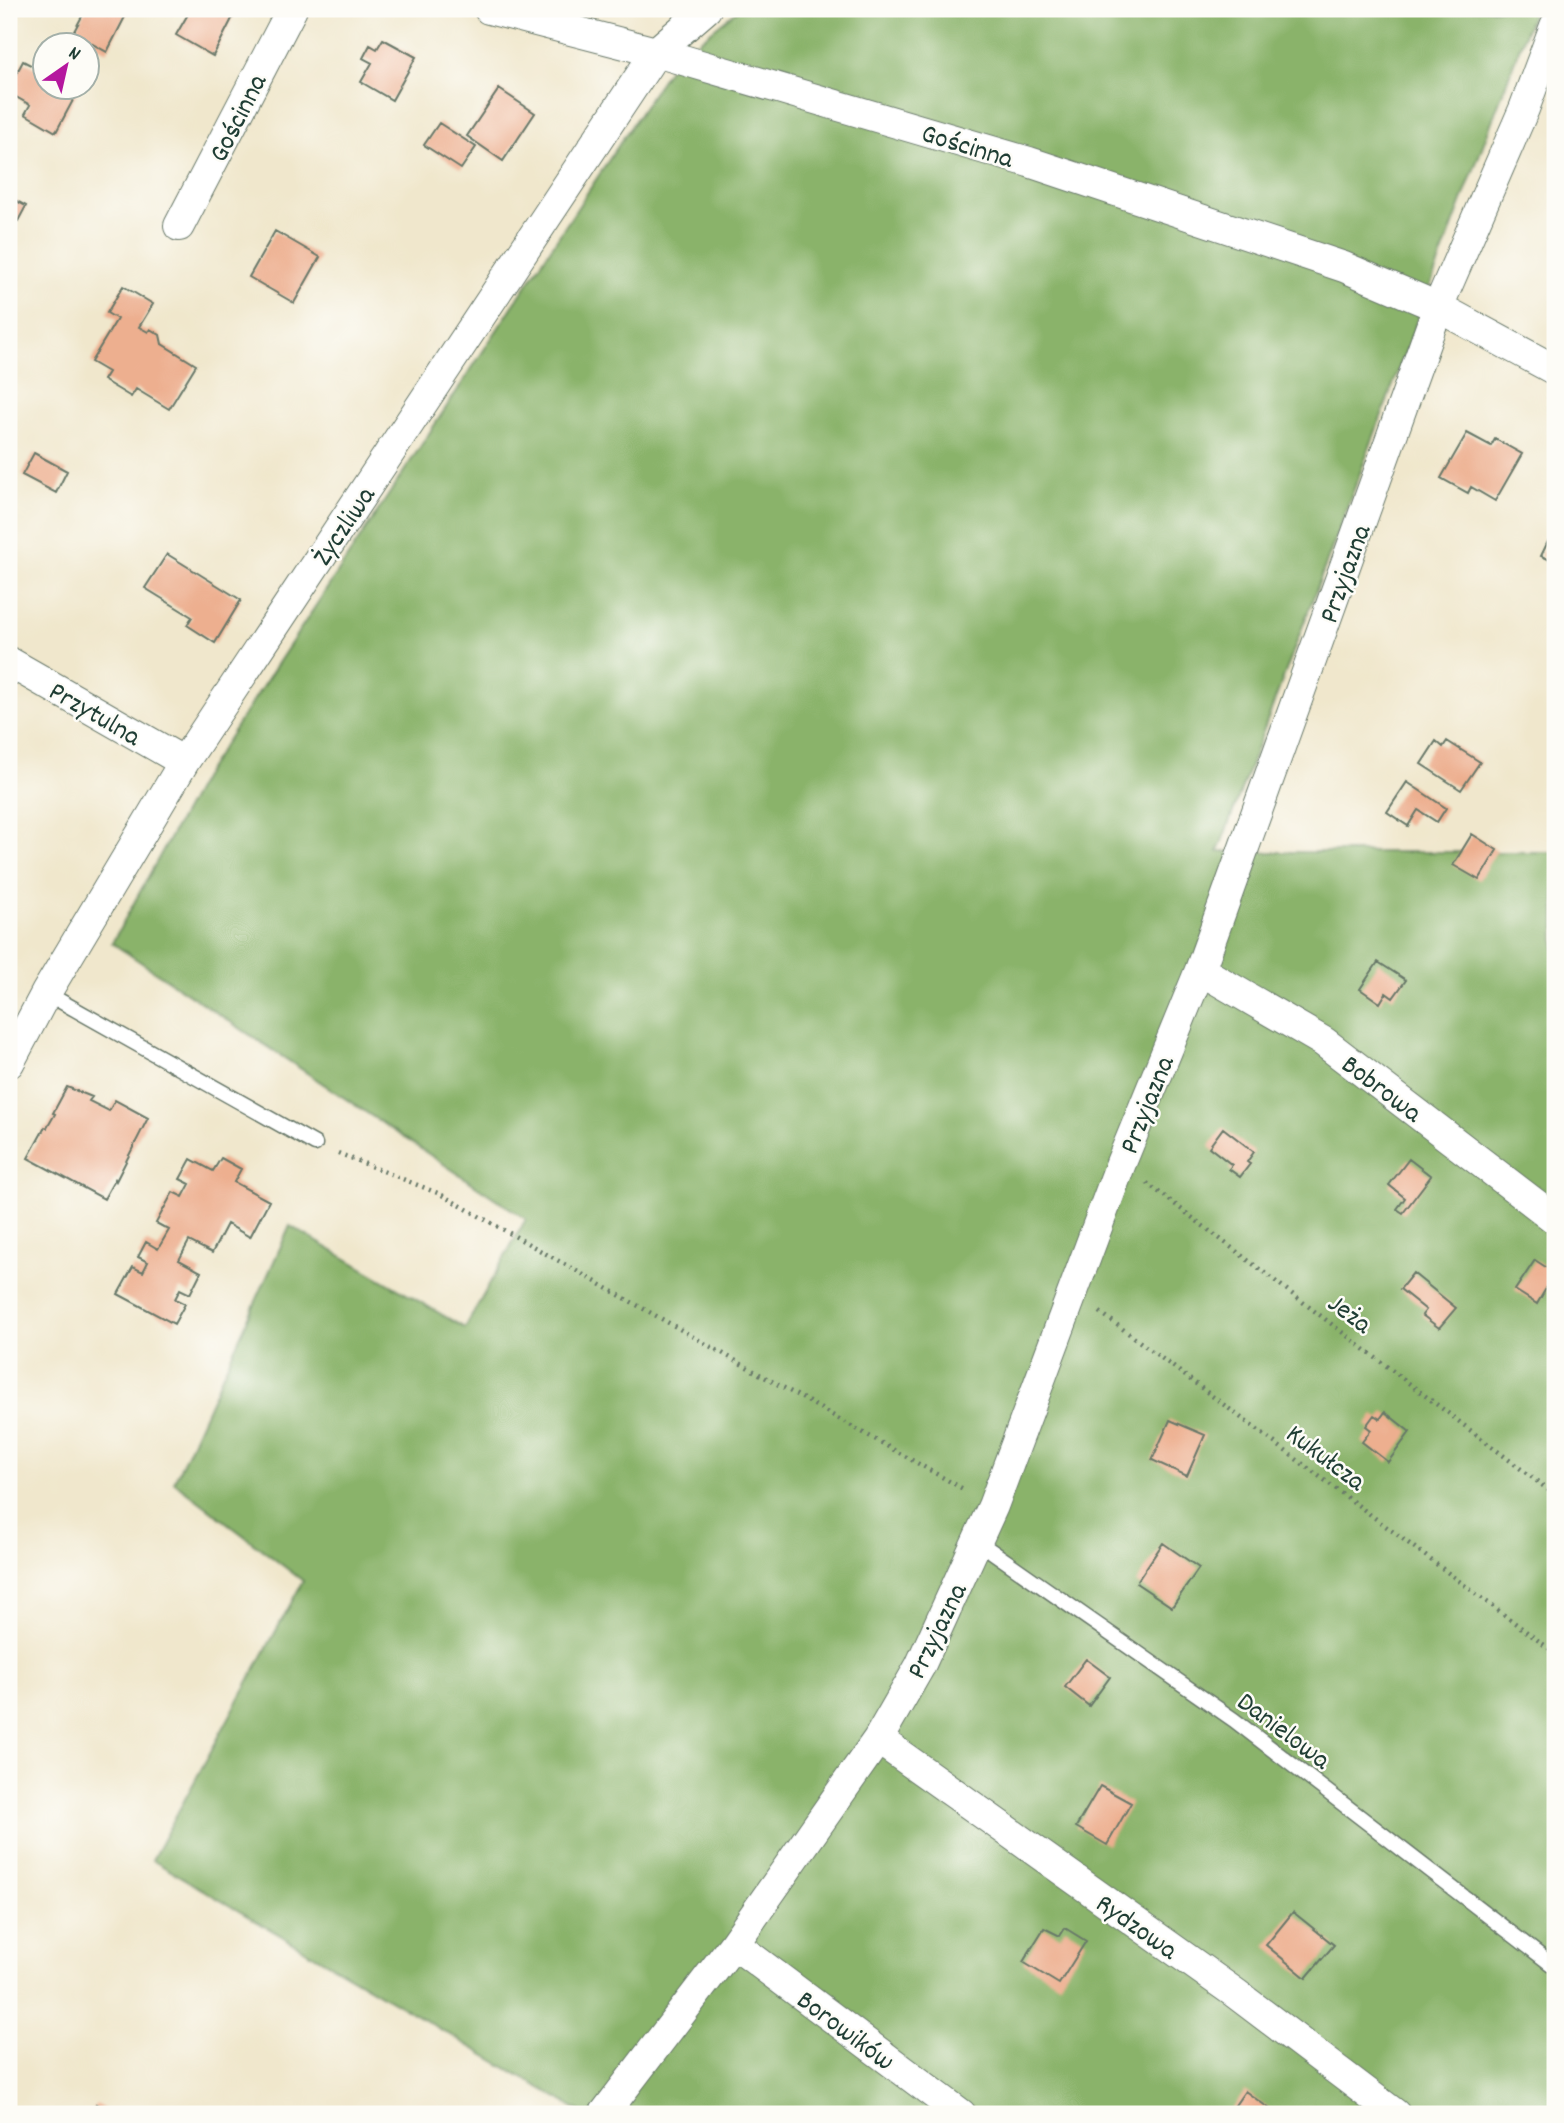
<svg xmlns="http://www.w3.org/2000/svg" width="1564" height="2123" viewBox="0 0 1564 2123" font-family="Dekko,sans-serif">
  <style>
    .forest { fill: #8ab36a; stroke: #54784f; stroke-width: 2 }
    .building { fill: #edaf8f }
    .lines { fill: none; stroke-linecap: round; stroke-linejoin: round }
    .lane-casing { stroke: #687869; stroke-width: 17 }
    .street-casing { stroke: #687869; stroke-width: 32 }
    .path { stroke: #687869; stroke-width: 4.5; stroke-dasharray: 2 5; stroke-linecap: butt }
    .lane { stroke: #fff; stroke-width: 14 }
    .street { stroke: #fff; stroke-width: 30 }
    .labels { text-anchor: middle; stroke-width: 5; stroke-linejoin: round; paint-order: stroke }
    .street-label { font-size: 28px; fill: #1f3d34; stroke: #fdfcf7 }
  </style>
  <rect width="100%" height="100%" fill="#fdfcf7"/>
  <filter id="ink" filterUnits="userSpaceOnUse"><feTurbulence type="fractalNoise" baseFrequency=".0143" numOctaves="2"/><feDisplacementMap in="SourceGraphic" scale="14" xChannelSelector="R" yChannelSelector="G"/><feConvolveMatrix kernelMatrix="1 2 1 2 8 2 1 2 1" color-interpolation-filters="sRGB"/></filter>
  <filter id="wash" filterUnits="userSpaceOnUse"><feTurbulence type="fractalNoise" baseFrequency=".00686" numOctaves="4" result="noise"/><feDisplacementMap in="SourceGraphic" scale="28" xChannelSelector="R" yChannelSelector="G"/><feGaussianBlur stdDeviation="1.57" result="paint"/><feColorMatrix in="noise" values="0 0 0 0 0 0 0 0 0 0 0 0 0 0 0 0 0 1.4 0 .05"/><feComposite in="paint" operator="in"/></filter>
  <g filter="url(#wash)">
    <rect width="100%" height="100%" fill="#f0e7cc"/>
    <path class="forest" d="M739 9H1534L1218 852H1555V2114H585L152 1860 303 1581 174 1482 290 1226 465 1328 526 1219 112 943 203 777 674 61Z"/>
    <g id="blocks">
      <path class="building" d="M86 9H124L128 11 107 52 73 33Z
        M191 9H237L213 56 176 35Z
        M383 39 416 57 392 100 361 82 372 63 363 58 370 45 377 49Z
        M23 61 46 73V88H72L78 91 56 132 25 114 30 105 9 93V88Z
        M499 89 535 113 503 161 467 136Z
        M439 123 476 147 461 169 424 145Z
        M9 197 26 206 18 221 9 216Z
        M275 231 320 257 294 303 249 277Z
        M123 286 153 304 139 327 148 332 150 329 160 335 162 344 196 365 169 409 136 389 131 397 103 380 108 372 91 362 117 319 107 313Z
        M1467 433 1491 446 1495 439 1522 454 1495 501 1471 487 1468 493 1441 478Z
        M34 453 67 471 56 493 22 475Z
        M1555 527V562L1541 556Z
        M167 554 241 600 215 643 187 625 192 617 145 588Z
        M1436 741 1443 747 1447 741 1480 762 1461 790 1421 764Z
        M1407 782 1446 808 1437 822 1418 810 1408 826 1387 812Z
        M1472 834 1497 850 1479 880 1453 865Z
        M1378 962 1406 980 1393 998 1386 993 1380 1003 1360 989Z
        M67 1087 92 1097 89 1101 109 1111 115 1100 148 1118 116 1181 115 1179 104 1199 28 1158 45 1127 47 1128 55 1114 53 1113Z
        M1223 1128 1254 1152 1247 1162 1250 1164 1240 1177 1229 1169 1232 1165 1209 1147Z
        M221 1158 241 1169 234 1182 269 1201 250 1237 227 1224 212 1253 189 1241 179 1260 201 1272 190 1294 180 1289 175 1299 185 1304 174 1324 118 1294 133 1267 143 1272 148 1262 138 1257 146 1242 158 1249 169 1230 156 1223 173 1192 183 1197 190 1184 180 1179 191 1159 213 1171Z
        M1409 1159 1431 1176 1403 1213 1397 1209 1405 1198 1389 1185Z
        M1535 1260 1555 1273 1537 1304 1515 1290Z
        M1413 1273 1456 1308 1439 1328 1422 1315 1426 1310 1400 1289Z
        M1385 1412 1410 1432 1388 1462 1362 1442 1371 1430 1366 1426 1374 1415 1380 1419Z
        M1170 1420 1205 1435 1187 1476 1152 1460Z
        M1163 1543 1199 1568 1172 1607 1136 1583Z
        M1086 1659 1110 1677 1089 1706 1065 1687Z
        M1100 1786 1131 1803 1107 1845 1076 1827Z
        M1293 1912 1334 1945 1306 1978 1266 1945Z
        M1044 1928 1060 1936 1065 1928 1086 1941 1059 1984 1023 1962Z
        M1245 2091 1277 2114H1229Z
        M96 2104 102 2108 113 2114H90Z"/>
    </g>
  </g>
  <g filter="url(#ink)">
    <use href="#blocks" fill-opacity="0" stroke="#687869" stroke-width="2"/>
    <g class="lines">
      <defs>
        <path id="lane" d="M46 993 315 1144
          M977 1541 1234 1720 1555 1967"/>
        <path id="street" d="M489 9 656 52 1029 162 1344 267 1438 307 1555 370
          M179 226 292 9
          M9 662 184 762
          M1200 970 1324 1042 1555 1219
          M9 1063 46 993 184 762 656 52 706 9
          M878 1739 1235 1993 1395 2114
          M734 1944 961 2114
          M604 2114 734 1944 878 1739 920 1666 993 1506 1121 1163 1200 970 1438 307 1524 109 1555 26"/>
      </defs>
      <use href="#lane" class="lane-casing"/>
      <use href="#street" class="street-casing"/>
      <path class="path" d="M338 1153 440 1194 965 1490
        M1147 1183 1555 1495
        M1100 1312 1555 1653"/>
      <use href="#lane" class="lane"/>
      <use href="#street" class="street"/>
    </g>
  </g>
  <g class="labels">
    <g class="street-label">
      <text transform="translate(236 117) rotate(-63)" y="10">Gościnna</text>
      <text transform="translate(968 144) rotate(17)" y="10">Gościnna</text>
      <text transform="translate(342 525) rotate(-56)" y="10">Życzliwa</text>
      <text transform="translate(1343 573) rotate(-70)" y="10">Przyjazna</text>
      <text transform="translate(96 712) rotate(30)" y="10">Przytulna</text>
      <text transform="translate(1383 1087) rotate(37)" y="10">Bobrowa</text>
      <text transform="translate(1145 1104) rotate(-68)" y="10">Przyjazna</text>
      <text transform="translate(1351 1312) rotate(37)" y="10">Jeża</text>
      <text transform="translate(1327 1456) rotate(37)" y="10">Kukułcza</text>
      <text transform="translate(935 1630) rotate(-64)" y="10">Przyjazna</text>
      <text transform="translate(1285 1729) rotate(37)" y="10">Danielowa</text>
      <text transform="translate(1138 1925) rotate(35)" y="10">Rydzowa</text>
      <text transform="translate(847 2029) rotate(37)" y="10">Borowików</text>
    </g>
  </g>
  <rect width="1564" height="2123" fill="none" stroke="#fdfcf7" stroke-width="35"/>
  <g transform="translate(66 66) rotate(34)"><circle r="33" fill="#fdfcf7" stroke="#a4b0a9" stroke-width="2"/>
  <path d="M0-5L12 26L0 18L-12 26Z" fill="#b5179e"/>
  <text y="-10" font-size="19" font-weight="bold" text-anchor="middle" fill="#1f3d34">N</text>
  </g>
</svg>
